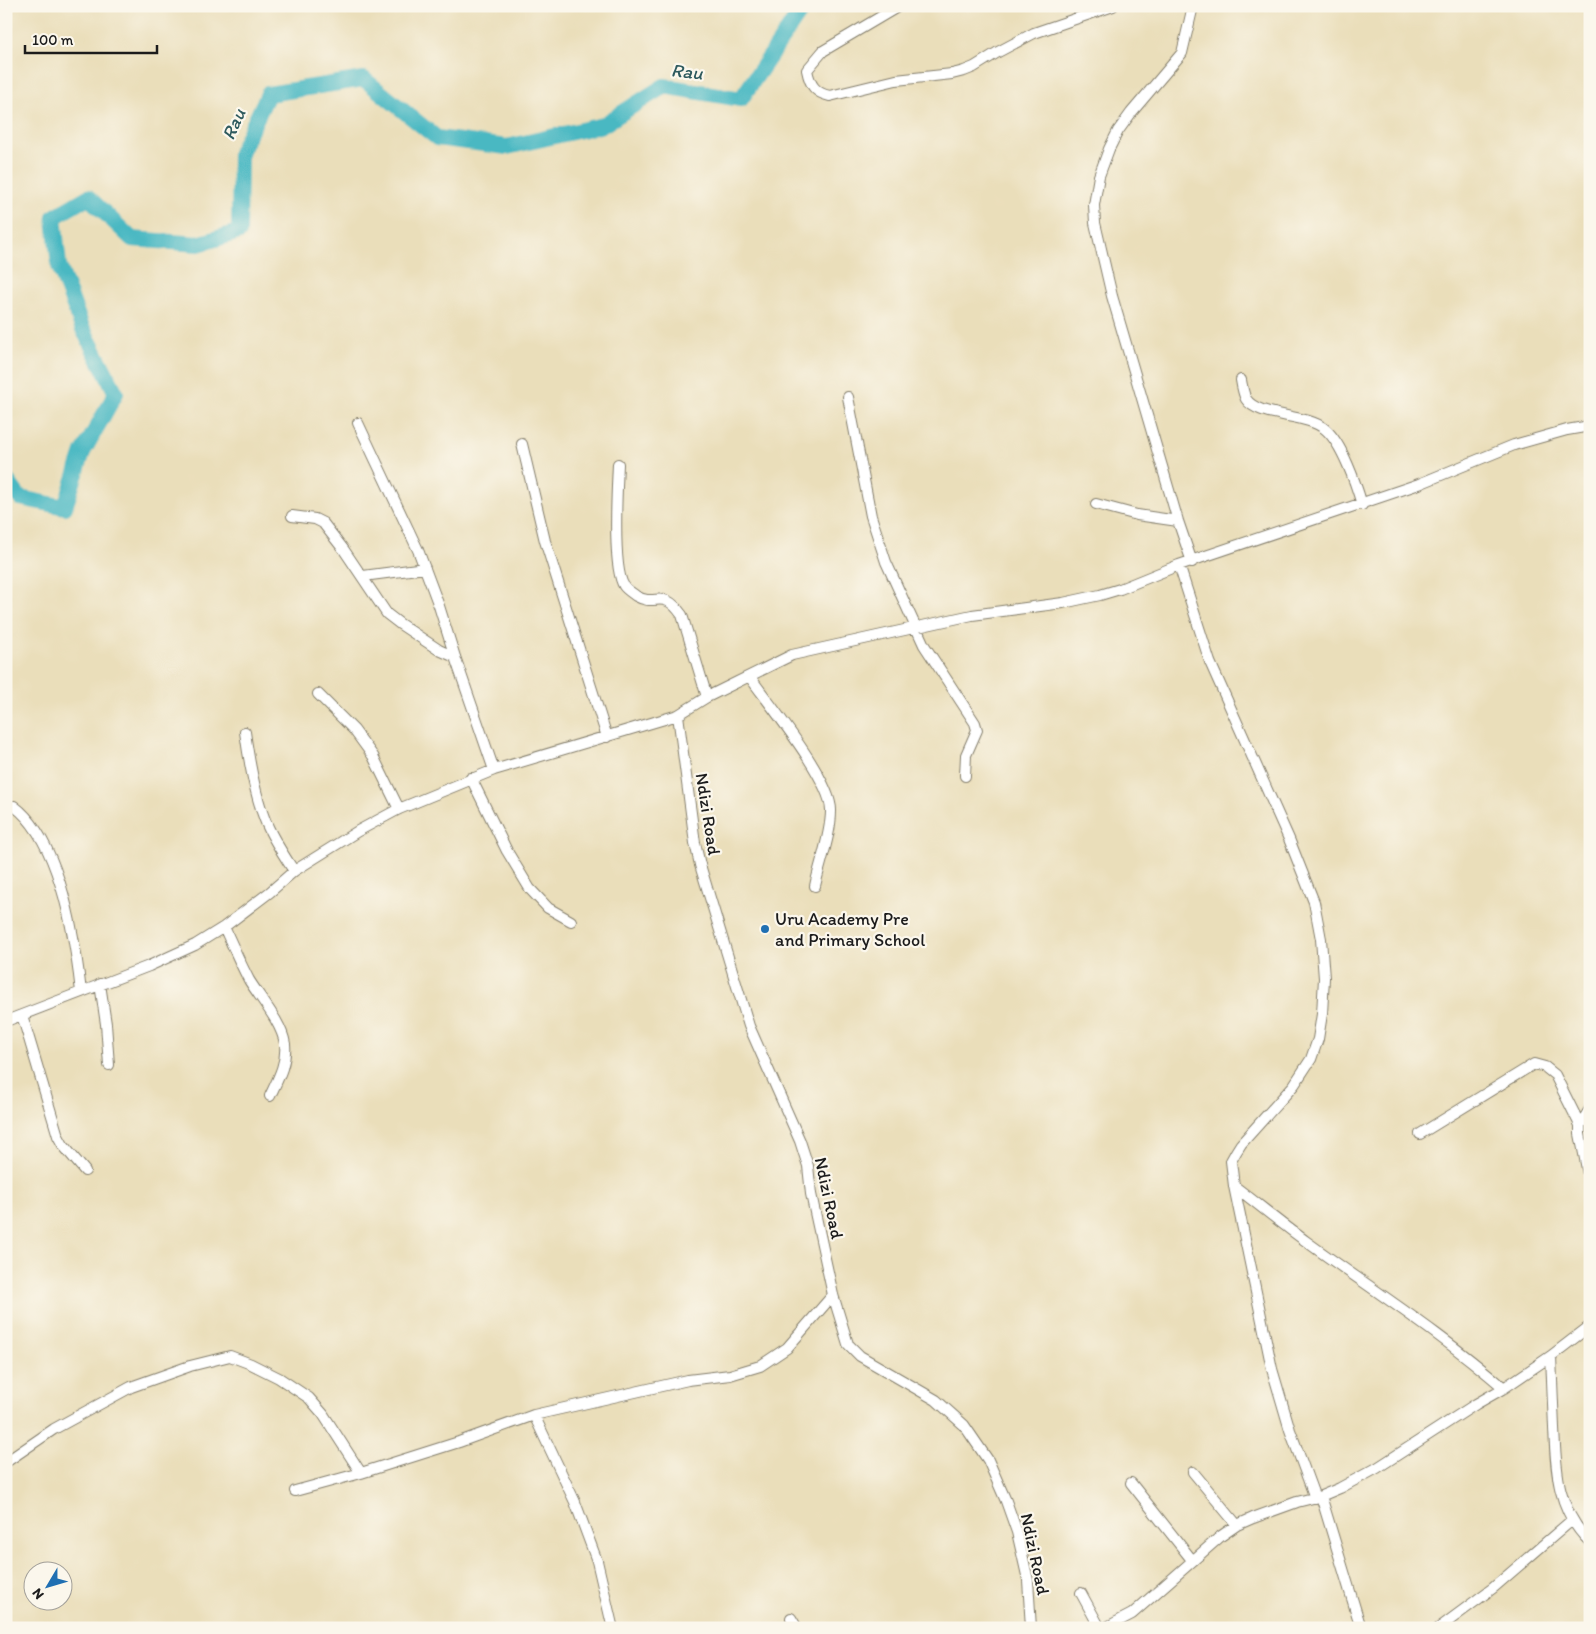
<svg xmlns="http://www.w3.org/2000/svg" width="1596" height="1634" viewBox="0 0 1596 1634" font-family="Itim,sans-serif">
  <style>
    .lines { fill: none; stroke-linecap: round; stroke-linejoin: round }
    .river { stroke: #4ab8c2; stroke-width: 16 }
    .minor-casing { stroke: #837d6b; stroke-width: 12 }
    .minor { stroke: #fff; stroke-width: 10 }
    .poi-dot { fill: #1f6fb2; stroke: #fbf7ec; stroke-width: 2 }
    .labels { text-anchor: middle; stroke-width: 4.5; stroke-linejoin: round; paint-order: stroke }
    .street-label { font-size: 18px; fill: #1c1c1c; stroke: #fbf7ec }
    .poi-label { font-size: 18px; fill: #1c1c1c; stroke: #fbf7ec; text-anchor: start }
    .water-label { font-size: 19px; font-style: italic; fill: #2e5a5e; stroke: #fbf7ec }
  </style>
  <rect width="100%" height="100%" fill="#fbf7ec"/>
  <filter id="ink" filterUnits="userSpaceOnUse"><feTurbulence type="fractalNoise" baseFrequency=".02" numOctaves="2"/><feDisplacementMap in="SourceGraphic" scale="10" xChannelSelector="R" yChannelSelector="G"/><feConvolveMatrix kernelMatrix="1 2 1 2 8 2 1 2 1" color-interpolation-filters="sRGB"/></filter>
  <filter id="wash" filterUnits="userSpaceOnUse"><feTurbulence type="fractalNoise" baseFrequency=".0096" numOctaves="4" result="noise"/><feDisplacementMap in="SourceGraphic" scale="20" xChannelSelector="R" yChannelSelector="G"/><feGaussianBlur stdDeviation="1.12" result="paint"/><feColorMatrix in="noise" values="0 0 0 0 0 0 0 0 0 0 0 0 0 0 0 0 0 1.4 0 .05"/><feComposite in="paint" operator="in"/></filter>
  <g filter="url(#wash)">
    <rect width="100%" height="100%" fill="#eadeba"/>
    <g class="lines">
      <path class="river" d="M6 479 20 498 65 507 83 452 116 393 82 327 59 266 54 217 88 197 132 239 198 244 239 232 240 153 268 94 364 79 437 138 507 147 603 125 664 86 741 99 804 6"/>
    </g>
  </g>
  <g filter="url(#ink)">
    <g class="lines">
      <defs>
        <path id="minor" d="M899 6 823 51 807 70C810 85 815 93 830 96L896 80 952 74 964 71 974 67 998 52 1034 33 1113 6
          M1241 380C1242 386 1243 393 1246 399 1258 418 1306 413 1325 429 1342 443 1356 484 1362 505
          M848 397 871 516 886 562 924 645 975 723 977 730 966 755 965 776
          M358 423 418 550 439 606 455 657 494 770
          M522 444 545 541 607 737
          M618 464C617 487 612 568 624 586 627 590 632 593 636 596 657 608 662 587 682 615L707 697
          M1096 504 1137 515 1178 521
          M292 516 315 519 323 523 344 550 387 614 400 624 439 650 455 657
          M1192 562 1178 521 1112 296 1095 223 1094 205 1099 176 1109 149 1118 131 1131 113 1182 53 1193 6
          M1179 565 1210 662 1289 839 1314 902 1321 939 1324 978 1322 1014 1318 1039 1311 1059 1294 1085 1241 1144 1236 1152 1231 1161 1234 1186 1272 1369 1290 1430 1315 1498
          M363 576 425 568
          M750 677C769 704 832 781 831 811 831 834 820 863 815 886
          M318 694 354 730 373 756 399 809
          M678 715 695 843 700 865 749 1026 800 1141 808 1166 811 1194 833 1295 848 1344 860 1356 936 1400 964 1425 988 1460 1006 1501 1017 1532 1028 1580 1031 1628
          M245 732C249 761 254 792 265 820 272 838 283 854 294 871
          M471 778 507 851 530 889 548 908 571 921
          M14 806C60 840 75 938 81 992
          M224 927C232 944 240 963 249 980 260 998 282 1023 285 1044 287 1063 278 1079 270 1096
          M100 984 106 1024 109 1065
          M22 1015 58 1136 63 1145 85 1171
          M6 1021 149 966 195 945 224 927 270 892 294 871 358 831 399 809 494 770 678 715 707 697 792 655 972 615 1063 603 1100 595 1120 589 1179 565 1419 484 1514 445 1567 430 1590 426
          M1590 1109 1580 1125V1134L1590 1184
          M1420 1134 1534 1064 1545 1067 1555 1075 1580 1125
          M1234 1186C1258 1204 1282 1224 1307 1242 1373 1290 1442 1334 1504 1388
          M1551 1356C1552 1380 1553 1404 1554 1428 1556 1471 1557 1510 1590 1542
          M534 1415 575 1502 597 1561 612 1625
          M6 1462 54 1429 131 1387 190 1366 230 1356 251 1364 279 1378 309 1398 323 1414 361 1473
          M1193 1472 1237 1525
          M1131 1483 1192 1560
          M295 1491 361 1473 459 1442 534 1415 688 1380 730 1375 760 1366 787 1348 833 1295
          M1321 1496 1361 1628
          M1081 1593 1100 1628
          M791 1618 797 1628
          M1105 1628 1132 1614 1221 1536 1237 1525 1253 1518 1297 1502 1321 1496 1340 1488 1377 1468 1476 1404 1504 1388 1551 1356 1590 1326
          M1439 1628 1493 1588 1572 1520"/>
      </defs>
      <use href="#minor" class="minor-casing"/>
      <use href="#minor" class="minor"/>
    </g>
  </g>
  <circle class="poi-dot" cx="765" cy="929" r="5"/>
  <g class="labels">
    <g class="street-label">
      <text transform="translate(708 814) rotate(81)" y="6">Ndizi Road</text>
      <text transform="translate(829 1198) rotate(78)" y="6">Ndizi Road</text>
      <text transform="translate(1035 1554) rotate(78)" y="6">Ndizi Road</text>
    </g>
    <g class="poi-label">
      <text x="775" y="925">Uru Academy Pre<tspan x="775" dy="21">and Primary School</tspan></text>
    </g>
    <g class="water-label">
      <text transform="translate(687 71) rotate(6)" y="7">Rau</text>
      <text transform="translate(233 124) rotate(-66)" y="7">Rau</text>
    </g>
  </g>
  <rect width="1596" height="1634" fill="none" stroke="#fbf7ec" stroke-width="25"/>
  <g transform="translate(48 1586) rotate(232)"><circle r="24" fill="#fbf7ec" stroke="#a29f99"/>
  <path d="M0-4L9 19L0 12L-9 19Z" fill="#1f6fb2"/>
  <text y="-8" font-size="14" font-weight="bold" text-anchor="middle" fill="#1c1c1c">N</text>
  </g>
  <path d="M25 45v8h132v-8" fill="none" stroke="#1c1c1c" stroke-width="2.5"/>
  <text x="32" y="45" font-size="15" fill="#1c1c1c" stroke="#fbf7ec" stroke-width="4" paint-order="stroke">100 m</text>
</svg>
